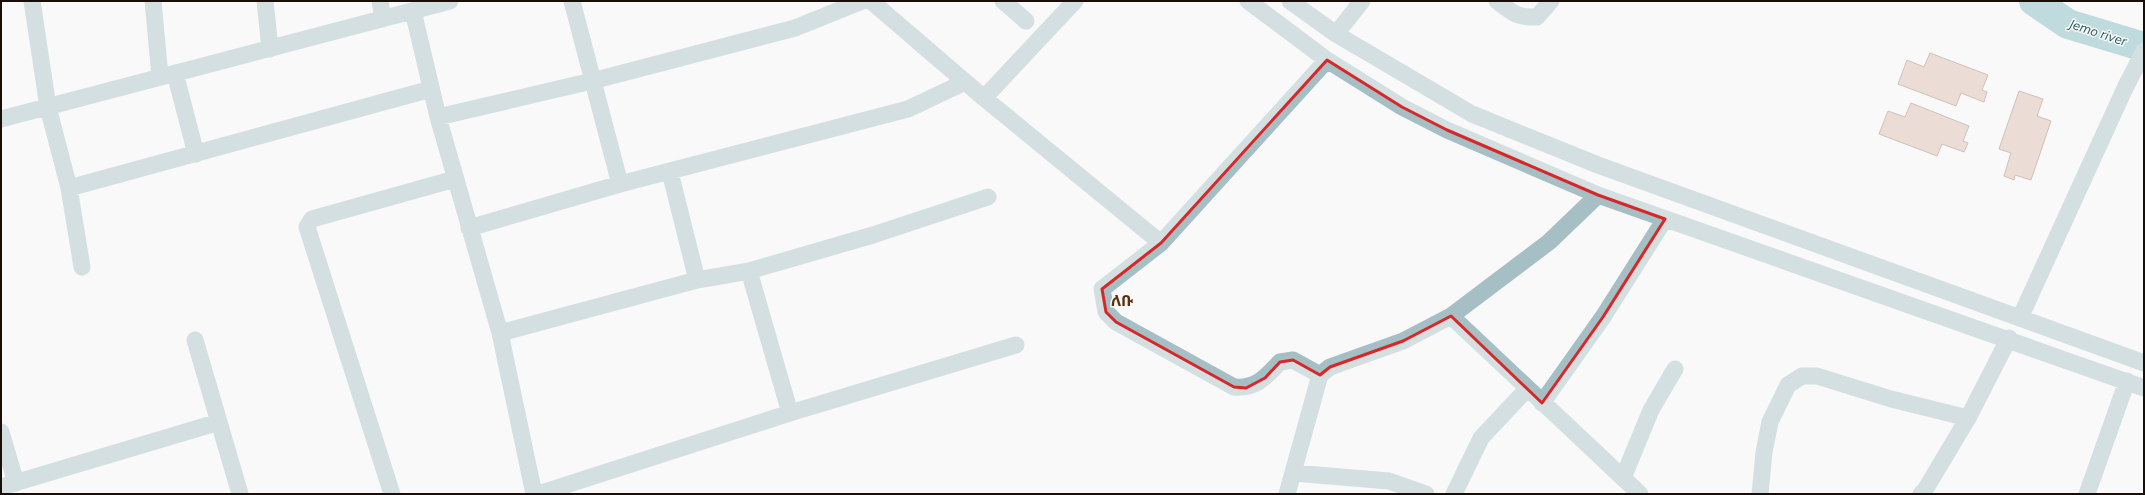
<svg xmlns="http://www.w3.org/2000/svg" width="2145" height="495" viewBox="0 0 2145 495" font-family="Mulish,'Noto Sans Ethiopic',sans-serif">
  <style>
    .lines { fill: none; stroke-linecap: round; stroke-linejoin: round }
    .river { stroke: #7bb7bb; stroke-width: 30 }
    .building { fill: #dcb9aa; stroke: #9b7b6c }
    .street { stroke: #a6bfc4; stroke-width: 17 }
    .marked { fill: none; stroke: #d62828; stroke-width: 3; stroke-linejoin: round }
    .labels { text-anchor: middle; stroke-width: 3; stroke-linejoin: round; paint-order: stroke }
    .water-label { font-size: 13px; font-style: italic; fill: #24595c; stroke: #f9f9f9 }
    .district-label { font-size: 16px; font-weight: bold; fill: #5d300d; stroke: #f9f9f9 }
  </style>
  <rect width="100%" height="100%" fill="#f9f9f9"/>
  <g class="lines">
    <path class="river" d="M2034 1 2068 24 2144 47"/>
  </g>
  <path class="building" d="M1930 53 1988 75 1982 90 1987 92 1984 102 1961 93 1956 106 1898 84 1907 60 1924 67Z
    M2019 91 2043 99 2037 116 2051 121 2031 180 2015 175 2014 180 2004 176 2011 153 1999 149Z
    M1911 103 1969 126 1963 141 1968 143 1964 152 1942 144 1937 156 1879 134 1888 111 1905 117Z"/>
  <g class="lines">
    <path class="street" d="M32 1 48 107 69 188 82 267
      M153 1 160 77
      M265 1 270 49
      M380 1 383 19
      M572 1 620 184
      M871 1 984 98 1161 243 1327 60
      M1003 1 1026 21
      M1248 1 1327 60 1402 107 1447 130 1598 195 2144 388
      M1290 1 1336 34 1472 114 1598 165 2144 363
      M1497 1C1512 13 1518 18 1537 17L1551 1
      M413 11 438 117 500 333 534 494
      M1336 34 1362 1
      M175 73 196 154
      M984 98 1075 1
      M438 117 592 81 795 28 862 1
      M1 119 450 1
      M670 172 697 280
      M69 188 431 89
      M469 228 620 184 908 109 965 82
      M1161 243 1102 289 1106 312 1116 322 1234 387C1256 389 1266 377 1280 362L1293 360 1320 375
      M749 271 790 413
      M1451 316 1640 494
      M2020 318 2125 88 2144 51
      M500 333 697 280 749 271 873 235 988 197
      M195 340 240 494
      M1542 403 1603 317 1665 219
      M1 432 16 483
      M1294 473 1389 481 1426 494
      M1623 478 1651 410 1675 369
      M1 487 219 422
      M392 494 307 227 312 219 455 179
      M538 494 790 413 1016 345
      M1287 494 1320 375 1330 367 1403 341 1451 316 1549 242 1598 195
      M1454 494 1481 438 1527 389
      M1760 494 1764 452 1770 422 1788 385 1802 376H1817L1891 399 1968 418
      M1921 494 1925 490 1968 418 2009 338
      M2087 494 2127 381"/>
  </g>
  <path d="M0 0H2145V495H0ZM1327 60 1402 107 1447 130 1598 195 1665 219 1603 317 1542 403 1451 316 1403 341 1330 367 1320 375 1293 360 1280 362 1265 378 1246 388 1234 387 1116 322 1106 312 1102 289 1161 243Z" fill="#f9f9f9" fill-opacity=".55" fill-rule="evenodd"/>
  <path class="marked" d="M1327 60 1402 107 1447 130 1598 195 1665 219 1603 317 1542 403 1451 316 1403 341 1330 367 1320 375 1293 360 1280 362 1265 378 1246 388 1234 387 1116 322 1106 312 1102 289 1161 243Z"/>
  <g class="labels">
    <g class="water-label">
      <text transform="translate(2098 32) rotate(18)" y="5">Jemo river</text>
    </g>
    <g class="district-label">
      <text x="1122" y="306">ለቡ</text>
    </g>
  </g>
  <rect width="2145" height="495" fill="none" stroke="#190d08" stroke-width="4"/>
</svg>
